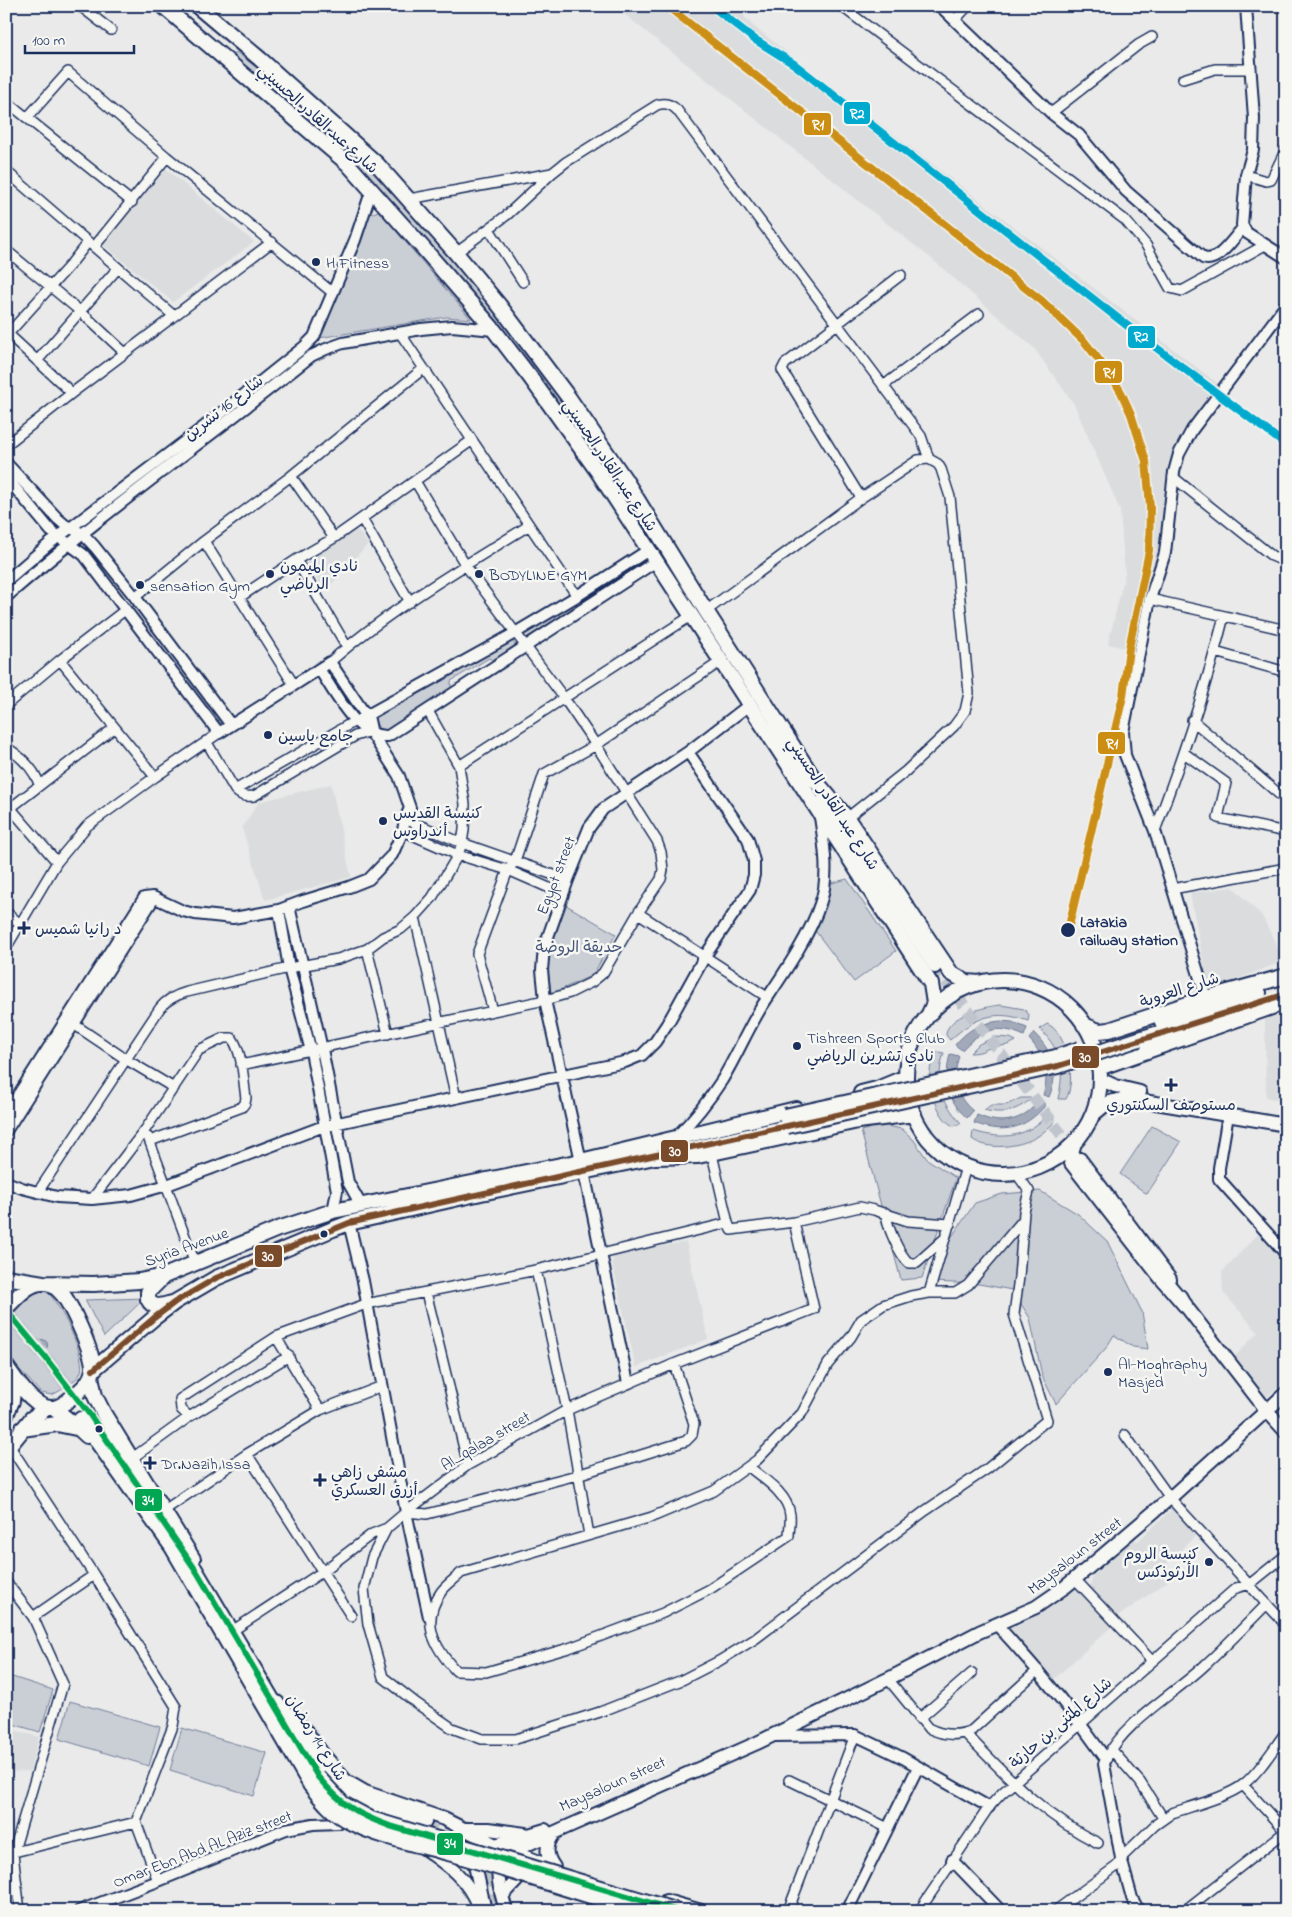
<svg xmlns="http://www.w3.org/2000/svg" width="1292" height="1917" viewBox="0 0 1292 1917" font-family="'Indie Flower','Playpen Sans Arabic',sans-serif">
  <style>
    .built { fill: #dadcde }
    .green { fill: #caced5; stroke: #727e9a }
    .water { fill: #a2aaba; stroke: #6c7995 }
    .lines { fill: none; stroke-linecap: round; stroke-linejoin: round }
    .secondary-tunnel { stroke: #c0c5cd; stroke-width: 12; stroke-dasharray: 12 6; stroke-linecap: butt }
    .primary-tunnel { stroke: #c0c5cd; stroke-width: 14; stroke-dasharray: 14 7; stroke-linecap: butt }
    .minor-casing { stroke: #1b2f5e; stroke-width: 12 }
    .tertiary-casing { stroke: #1b2f5e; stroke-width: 14 }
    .secondary-casing { stroke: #1b2f5e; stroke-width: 16 }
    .primary-casing { stroke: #1b2f5e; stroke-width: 18 }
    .minor { stroke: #f6f6f2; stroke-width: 9 }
    .tertiary { stroke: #f6f6f2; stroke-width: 10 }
    .secondary { stroke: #f6f6f2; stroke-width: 12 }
    .primary { stroke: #f6f6f2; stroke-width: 14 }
    .primary-bridge-casing { stroke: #1b2f5e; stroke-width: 18; stroke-linecap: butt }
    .primary-bridge { stroke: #f6f6f2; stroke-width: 14 }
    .bus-1-casing { stroke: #f6f6f2; stroke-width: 10 }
    .bus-2-casing { stroke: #f6f6f2; stroke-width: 10 }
    .bus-1 { stroke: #00a651; stroke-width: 6 }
    .bus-2 { stroke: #7a4b2a; stroke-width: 6 }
    .rail-1-casing { stroke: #f6f6f2; stroke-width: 11 }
    .rail-2-casing { stroke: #f6f6f2; stroke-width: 11 }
    .rail-1 { stroke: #cb8e13; stroke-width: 8 }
    .rail-2 { stroke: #00a9ce; stroke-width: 8 }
    .poi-dot { fill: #1b2f5e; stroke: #f6f6f2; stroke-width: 2 }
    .labels { text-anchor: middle; stroke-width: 5; stroke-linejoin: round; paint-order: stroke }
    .street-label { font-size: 16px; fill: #1b2f5e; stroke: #f6f6f2 }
    .poi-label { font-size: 16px; fill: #1b2f5e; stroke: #f6f6f2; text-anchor: start }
    .stop-label { font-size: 16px; font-weight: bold; fill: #1b2f5e; stroke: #f6f6f2; text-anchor: start }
    .park-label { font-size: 16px; fill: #47577c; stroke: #f6f6f2 }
    .line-badge { stroke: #f6f6f2; stroke-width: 2 }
    .badge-label { font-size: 14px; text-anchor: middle; font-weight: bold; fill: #fff }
  </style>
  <rect width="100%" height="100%" fill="#e9eae9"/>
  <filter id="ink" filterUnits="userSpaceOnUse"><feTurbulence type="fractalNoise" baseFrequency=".02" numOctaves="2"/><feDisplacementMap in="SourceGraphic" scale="10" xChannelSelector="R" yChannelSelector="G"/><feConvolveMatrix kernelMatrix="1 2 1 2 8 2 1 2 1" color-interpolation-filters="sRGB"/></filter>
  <g filter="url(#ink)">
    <path class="built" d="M614 6H735L753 26 1218 384 1187 425 1170 467 1154 602 1142 652 1108 644 1125 574 1120 510 1074 404 1034 348 933 260Z
      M165 168 254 242 173 302 102 244Z
      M357 529 368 544 325 591 306 563Z
      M331 784 351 877 265 900 242 828 259 802Z
      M1233 887 1262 916 1284 961 1209 990 1190 893Z
      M1286 1011V1102L1266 1097 1265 1017Z
      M1261 1231 1286 1257V1381L1256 1406 1226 1366 1258 1332 1223 1292 1222 1272Z
      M686 1242 708 1339 636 1367 612 1262 615 1254Z
      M1172 1509 1196 1535 1165 1565 1175 1576 1116 1618 1092 1594 1090 1587 1093 1575 1134 1539 1137 1542Z
      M1074 1571 1089 1595 1113 1625 1053 1680 1009 1628 1012 1622Z
      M6 1728 39 1737 30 1771 6 1772Z"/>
    <path class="green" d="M236 52 256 67 264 70 374 168 441 244 555 389 610 474H607L503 335 436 252 371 179 329 138 234 56Z
      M378 211 380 212 471 319 446 317 319 338 370 214Z
      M630 508 650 532 664 555 659 561 628 509Z
      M570 603 573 608 526 640 523 639 521 631 531 629 565 610V606Z
      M512 639 515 645 514 648 494 661 489 658 451 681V689L387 731 380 730 373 718 375 713 399 701 403 703 431 687V681Z
      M847 879 896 951 854 982 810 924 828 884Z
      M566 905 616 934 593 975 551 994 547 959Z
      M1001 1005 1024 1009 1029 1015 1028 1021C995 1009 975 1017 950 1040L946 1035C946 1016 986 1006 1001 1005Z
      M1047 1024C1067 1031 1077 1082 1066 1099H1058C1065 1068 1062 1052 1040 1029Z
      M995 1037 1010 1038 1016 1041C1006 1047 1003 1045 993 1047 982 1050 983 1053 970 1053L979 1044Z
      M938 1052 944 1053C935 1081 941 1101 961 1123L954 1126C941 1122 932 1096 930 1082 929 1073 931 1064 933 1055Z
      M1021 1098H1033C1016 1111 1003 1115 984 1110L991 1105H1006Z
      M1051 1112 1055 1120 1054 1123C1048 1128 1042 1134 1035 1138 1018 1147 988 1151 972 1139L973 1131C1006 1141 1027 1137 1051 1112Z
      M881 1125 902 1129 913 1139 927 1159 956 1178 922 1278 901 1280 861 1131Z
      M1152 1126 1181 1142 1147 1194 1120 1174Z
      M1040 1191 1078 1214 1107 1241 1142 1312 1148 1349 1133 1347 1114 1335 1106 1348 1056 1404 1042 1376 1030 1318 1012 1290 979 1284 931 1282 946 1245 975 1203 1002 1194Z
      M39 1289 46 1290C58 1301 89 1359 80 1374 75 1382 60 1391 52 1395L41 1393 11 1360 6 1351V1316Z
      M145 1298 104 1337 85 1300Z
      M6 1675 53 1690 40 1732 6 1722Z
      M70 1701 160 1727 149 1766 59 1739Z
      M182 1728 267 1753 254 1796 170 1770Z"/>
    <path class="water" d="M1001 1021 1012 1022 1027 1028 1024 1036C998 1023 980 1030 962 1050L955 1045C968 1029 980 1023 1001 1021Z
      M1034 1033C1053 1052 1060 1071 1049 1097L1043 1095C1050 1074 1044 1055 1029 1039Z
      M950 1054 959 1056C952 1078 955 1096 973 1111L967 1118C946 1099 944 1080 950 1054Z
      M1039 1100 1046 1105C1024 1130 1004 1134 974 1123L977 1115C1001 1126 1023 1122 1039 1100Z
      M36.5 1345a5.5 5.5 0 1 1 11 0a5.5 5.5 0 1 1-11 0Z"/>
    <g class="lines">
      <path class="secondary-tunnel" d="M935 967 1077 1155"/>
      <path class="primary-tunnel" d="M6 1310 45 1357 90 1415
        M424 1822C482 1846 482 1851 495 1911"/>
      <defs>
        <path id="minor" d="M80 6 111 30
          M841 6 1125 220 1146 245 1170 288 1182 291 1265 245
          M955 20 968 6
          M1183 79 1215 69H1251
          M6 101 132 202
          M1051 113 1138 45 1152 37
          M27 118 68 72 167 157 333 293
          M6 171 174 316
          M1246 175 1266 181 1271 180 1286 149
          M409 199 552 173
          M489 229 523 282
          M94 247 167 157
          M6 250 81 312 125 353
          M456 253 507 215 552 173 566 162 657 105C665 102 671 104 677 110L921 436 929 459
          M6 332 72 393
          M400 333 577 596
          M8 334 70 265 88 242
          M37 361 118 268
          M883 386 979 314
          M6 445 72 393 272 242
          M291 476 334 538
          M1173 477 1272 556 1286 562
          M861 498 782 370 785 364 901 275
          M362 519 410 602
          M204 541 294 685
          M296 560 347 647
          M135 597 204 541 291 476 423 369
          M240 597 296 560 334 538 471 441
          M1150 599 1286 630
          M706 611 861 498 918 460 929 459 938 464 941 469 950 497 969 693 965 711 954 726 906 771 847 818
          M1215 652 1286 672
          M60 660 155 777
          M330 662C387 611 463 567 528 526
          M6 705 60 660 125 610
          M1192 720 1286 800
          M206 741 235 790C241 796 245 797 254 796L355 736 368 732
          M6 747C20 756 34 768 39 784
          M1184 753 1226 783 1218 818 1286 832
          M459 766 691 616
          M235 790 355 721
          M405 819 462 843 568 880
          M403 831 458 855 508 870 563 894
          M1155 831C1181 761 1206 689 1224 616
          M57 862 13 811V806L114 728
          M1172 889 1286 868
          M6 912 20 924
          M638 913 767 997
          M415 917 456 1098
          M6 948 57 862 87 826 155 777 219 733
          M367 949 388 1034
          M493 1011 477 954 508 870 515 861 544 774 596 745 720 662
          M75 1025 127 1060 174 1088
          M241 1065 545 1000 570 993 592 982 603 973 638 913 661 879 663 870 661 852 657 841 596 745 564 698 466 566 415 481
          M148 1137 195 1263
          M38 1192 160 1008C167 999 176 995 187 992L289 968 338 959 367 949 383 937 401 929 415 917 432 898 458 855 462 843 464 830 465 804 459 766 428 711
          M92 1199 145 1130 199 1050 224 1038H232C243 1054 243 1079 246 1098L245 1103 242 1107 150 1141
          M886 1213C887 1227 899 1254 909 1263H917L945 1238
          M794 1222 814 1309 674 1364 567 1410 468 1465 406 1512 387 1528 372 1557 364 1589 368 1624 383 1677 416 1703 452 1728 482 1739H516L600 1712 682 1680 719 1661 755 1639 925 1511 987 1469 1047 1420 1014 1314 1019 1277 1024 1212 1029 1191 1016 1173
          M728 1223 731 1230 794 1222 860 1207 874 1210 908 1221 950 1224
          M536 1270 567 1410 589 1535
          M426 1292 468 1465
          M929 1293H955L968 1285 1023 1220
          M276 1337 320 1410
          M189 1417 181 1409 180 1399 276 1337 366 1304 536 1270 728 1223 712 1154
          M1125 1435 1170 1498 1286 1625
          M9 1445 94 1575 176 1707 173 1726 136 1822 158 1881
          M247 1454 351 1616
          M131 1459 189 1417 289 1356
          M749 1467C764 1479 788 1494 790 1515 791 1522 789 1529 789 1536L710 1589 663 1613 569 1648 486 1672 456 1671C434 1647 420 1622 441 1592 446 1585 455 1579 461 1573L652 1517 714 1491 757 1460 802 1413 828 1364 851 1337 861 1320 883 1305 911 1296 929 1293 966 1167
          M163 1511 247 1454 320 1410 382 1386
          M406 1512 427 1514 577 1475 686 1441 692 1435 694 1424 674 1364
          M1075 1579 1152 1661
          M6 1582 33 1617 63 1684 13 1854 20 1911
          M33 1617 94 1575
          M232 1631 322 1572 372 1534 387 1528
          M888 1679 928 1728C942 1735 957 1737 972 1730L1038 1670
          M919 1719 972 1673
          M965 1733C1008 1777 1042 1815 1098 1843
          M1111 1749 1140 1782 1163 1818
          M1106 1759C1125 1721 1173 1695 1204 1666 1226 1646 1246 1625 1267 1604
          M789 1780 888 1828
          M1243 1785 1285 1831
          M6 1854 136 1822
          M788 1911 855 1735
          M919 1911 989 1807 1002 1793 1236 1588 1250 1584 1286 1555
          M1055 1911 1117 1866 1121 1858 1155 1825 1172 1813C1192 1806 1228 1797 1244 1784 1261 1770 1273 1749 1286 1732
          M1184 1911 1286 1831"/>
        <path id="tertiary" d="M940 6 1051 113 1079 135 1126 191 1203 258C1218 264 1233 238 1243 228
          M1246 6 1254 118 1253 150 1246 175 1242 225 1247 233 1286 258
          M6 463 58 519 65 525 83 534 95 547 135 597 231 725
          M6 477 51 531 84 555 219 733 330 662 369 720 372 734 399 776 410 808 405 819 403 831 392 855 369 879 349 887 303 901 279 910 233 918 195 914 183 911 153 897 144 898 6 1114
          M6 581 49 544 205 426 304 347 314 337 355 240 372 189
          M6 597C104 512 210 437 311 356L326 349 343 343 421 329 452 326 494 330
          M319 669C335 692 356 738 388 736L655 562
          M362 718 515 633 577 596 647 551
          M289 906 322 1049 348 1182 361 1205
          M279 910 289 968 311 1051 337 1191 333 1211
          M1206 998 1155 831 1125 755 1123 732 1150 599 1165 553 1174 472 1179 454 1192 430 1286 305
          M1228 1115 1219 1168V1179L1286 1254
          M6 1131 154 898
          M677 1136C694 1119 709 1100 722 1080 738 1054 749 1025 766 1000 784 973 810 935 820 904 830 877 824 844 820 817
          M581 1161 545 1000 542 970 544 948 568 880 589 828 603 809 688 752 749 705
          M584 1172 628 1383
          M6 1182 22 1188 57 1197 92 1199 131 1195 167 1185 324 1126 625 1062 642 1055 655 1042 669 1021 705 956 750 890 754 875V861L748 839 688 752
          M349 1223 363 1281 406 1512 429 1617
          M996 1624C1036 1667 1072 1711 1106 1759L1104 1764 1121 1858 1132 1898 1139 1911
          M773 1736 855 1735 903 1758 989 1807
          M952 1860 1001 1911
          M79 1911 158 1881 286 1829 313 1824 338 1823
          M847 1911 918 1767"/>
        <path id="secondary" d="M824 798 935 967
          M1100 1079 1115 1086 1140 1092
          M1091 1117 1109 1102 1126 1098 1286 1125
          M670 1153 787 1126
          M1080 1159 1170 1279
          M1180 1296 1185 1305 1267 1411 1286 1432
          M277 1702 306 1731 322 1753 346 1781 365 1792 444 1819 496 1845 549 1866
          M465 1829H489L525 1834
          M553 1835C545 1846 546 1857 554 1867
          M425 1849C448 1865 468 1879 478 1906
          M503 1895 520 1877
          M666 1901 701 1911
          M485 1911 475 1865C476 1856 479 1852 486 1848L545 1830
          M506 1911C502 1893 490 1866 508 1853L757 1743 888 1679 979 1632 1036 1607 1065 1587 1088 1568 1170 1498 1286 1393"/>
        <path id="primary" d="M163 6 348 164 424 249 494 330 530 377 598 472 931 984 934 1003 929 1014
          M197 6 260 59 377 164 456 253 499 305 569 398 624 478 706 611 814 779 847 818 951 973 966 982 980 983
          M906 1077a97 97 0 1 1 194 0a97 97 0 1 1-194 0Z
          M1162 1022 1259 993
          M1084 1025 1099 1031 1109 1030 1206 998 1286 976
          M1139 1039 1179 1027
          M1099 1068 1286 1002
          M861 1093 877 1089 906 1077
          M1074 1143 1070 1156 1072 1163 1161 1277 1185 1305
          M164 1276 148 1292V1299C153 1310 163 1305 172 1303
          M6 1277 43 1283 94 1284 139 1281 164 1276 278 1229 333 1211 581 1161 796 1109
          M6 1308C16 1299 28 1282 44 1283 51 1283 58 1289 63 1295 72 1307 94 1354 93 1369 92 1380 84 1387 76 1394 70 1398 64 1405 57 1407 37 1414 16 1380 6 1366
          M93 1370 154 1318 175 1302 216 1278 333 1229 349 1223 481 1193 655 1157 698 1156 858 1121 914 1114
          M91 1376 95 1396 104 1414 193 1559
          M53 1408 74 1424 87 1436
          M6 1415 12 1401 14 1378
          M81 1419 172 1547 311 1786
          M22 1429 57 1424 76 1428
          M6 1450 32 1418 47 1408
          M186 1554 318 1777
          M305 1737C315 1752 324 1769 336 1782 358 1805 395 1812 424 1822"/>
      </defs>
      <use href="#minor" class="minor-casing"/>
      <use href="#tertiary" class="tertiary-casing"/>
      <use href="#secondary" class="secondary-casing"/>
      <use href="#primary" class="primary-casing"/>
      <use href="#minor" class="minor"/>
      <use href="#tertiary" class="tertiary"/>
      <use href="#secondary" class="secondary"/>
      <use href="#primary" class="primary"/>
      <defs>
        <path id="primary-bridge" d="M785 1116 1056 1057 1080 1049
          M787 1126 1058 1066 1139 1039
          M318 1777 343 1804 371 1819 678 1911
          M311 1786C322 1800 333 1814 350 1822 382 1839 431 1847 466 1858 524 1875 581 1893 638 1911"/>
      </defs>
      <use href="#primary-bridge" class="primary-bridge-casing"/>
      <use href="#primary-bridge" class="primary-bridge"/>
      <defs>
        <path id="bus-1" d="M6 1310 45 1357 90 1415 197 1572 318 1777C342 1805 356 1814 390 1826L678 1911"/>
        <path id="bus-2" d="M93 1370 154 1318 175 1302 216 1278 349 1223 1058 1066 1286 994"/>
      </defs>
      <use href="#bus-1" class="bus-1-casing"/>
      <use href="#bus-2" class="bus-2-casing"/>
      <use href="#bus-1" class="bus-1"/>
      <use href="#bus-2" class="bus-2"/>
      <defs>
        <path id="rail-1" d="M667 6 1042 301 1084 341 1110 374 1121 392 1131 414 1146 461 1150 507 1149 551 1129 648 1123 696 1068 930"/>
        <path id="rail-2" d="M712 6 754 39 794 64 1134 331 1286 445"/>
      </defs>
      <use href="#rail-1" class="rail-1-casing"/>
      <use href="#rail-2" class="rail-2-casing"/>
      <use href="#rail-1" class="rail-1"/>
      <use href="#rail-2" class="rail-2"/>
    </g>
  </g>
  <g class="poi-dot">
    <circle cx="316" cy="262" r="5"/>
    <circle cx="270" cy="574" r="5"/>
    <circle cx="479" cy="574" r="5"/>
    <circle cx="140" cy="585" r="5"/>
    <circle cx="268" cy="735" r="5"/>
    <circle cx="383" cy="821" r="5"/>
    <path d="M21.5 920.5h5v5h5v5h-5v5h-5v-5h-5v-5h5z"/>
    <circle cx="1068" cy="930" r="8"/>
    <circle cx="797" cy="1046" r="5"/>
    <path d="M1168.5 1077.5h5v5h5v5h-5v5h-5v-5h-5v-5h5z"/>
    <circle cx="324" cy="1234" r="4.5"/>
    <circle cx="1108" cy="1372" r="5"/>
    <circle cx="99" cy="1429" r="4.5"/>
    <path d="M147.5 1455.5h5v5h5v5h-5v5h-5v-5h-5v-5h5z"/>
    <path d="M317.5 1472.5h5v5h5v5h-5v5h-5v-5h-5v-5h5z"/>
    <circle cx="1209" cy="1562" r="5"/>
  </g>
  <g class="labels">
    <g class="street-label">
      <text transform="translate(319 118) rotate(42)" y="6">شارع عبد القادر الحسيني</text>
      <text transform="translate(223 407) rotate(-38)" y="6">شارع 16 تشرين</text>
      <text transform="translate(611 465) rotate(56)" y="6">شارع عبد القادر الحسيني</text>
      <text transform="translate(834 803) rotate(57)" y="6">شارع عبد القادر الحسيني</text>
      <text transform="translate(555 875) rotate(-69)" y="6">Egypt street</text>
      <text transform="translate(1179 989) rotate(-18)" y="6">شارع العروبة</text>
      <text transform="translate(186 1246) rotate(-20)" y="6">Syria Avenue</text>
      <text transform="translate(485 1440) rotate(-31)" y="6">Al_qalaa street</text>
      <text transform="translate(1074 1555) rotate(-38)" y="6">Maysaloun street</text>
      <text transform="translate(1060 1722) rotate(-41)" y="6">شارع المثنى بن حارثة</text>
      <text transform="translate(317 1737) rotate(58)" y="6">شارع 14 رمضان</text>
      <text transform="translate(612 1783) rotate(-24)" y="6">Maysaloun street</text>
      <text transform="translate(202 1848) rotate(-21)" y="6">Omar Ebn Abd AL Aziz street</text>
    </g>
    <g class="poi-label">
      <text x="326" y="268">H Fitness</text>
      <text x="280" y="571">نادي الميمون<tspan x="280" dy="18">الرياضي</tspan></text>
      <text x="489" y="580">BODYLINE GYM</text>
      <text x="150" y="591">sensation Gym</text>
      <text x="278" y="741">جامع ياسين</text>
      <text x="393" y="818">كنيسة القديس<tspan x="393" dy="18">أندراوس</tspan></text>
      <text x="35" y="934">د رانيا شميس</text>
      <text x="807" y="1043">Tishreen Sports Club<tspan x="807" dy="18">نادي تشرين الرياضي</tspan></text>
      <text x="1171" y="1110" text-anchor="middle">مستوصف السكنتوري</text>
      <text x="1118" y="1369">Al-Moghraphy<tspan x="1118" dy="18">Masjed</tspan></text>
      <text x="161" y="1469">Dr.Nazih Issa</text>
      <text x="331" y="1477">مشفى زاهي<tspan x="331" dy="18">أزرق العسكري</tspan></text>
      <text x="1199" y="1559" text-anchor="end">كنيسة الروم<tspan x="1199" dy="18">الأرثوذكس</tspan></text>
    </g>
    <g class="stop-label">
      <text x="1080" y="927">Latakia<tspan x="1080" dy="18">railway station</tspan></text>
    </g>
    <g class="park-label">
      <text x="579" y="952">حديقة الروضة</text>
    </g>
  </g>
  <g class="line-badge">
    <rect x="843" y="101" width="28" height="24" rx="5" fill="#00a9ce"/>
    <rect x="803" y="112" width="29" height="24" rx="5" fill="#cb8e13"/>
    <rect x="1127" y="325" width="29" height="24" rx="5" fill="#00a9ce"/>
    <rect x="1094" y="360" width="29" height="24" rx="5" fill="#cb8e13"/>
    <rect x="1097" y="731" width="29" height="24" rx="5" fill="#cb8e13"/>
    <rect x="1071" y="1045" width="29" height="24" rx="5" fill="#7a4b2a"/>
    <rect x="660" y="1139" width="29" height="24" rx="5" fill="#7a4b2a"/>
    <rect x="254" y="1244" width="29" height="24" rx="5" fill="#7a4b2a"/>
    <rect x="134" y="1488" width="29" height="24" rx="5" fill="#00a651"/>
    <rect x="436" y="1832" width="28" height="24" rx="5" fill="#00a651"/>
  </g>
  <g class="badge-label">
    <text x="857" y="118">R2</text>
    <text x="818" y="129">R1</text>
    <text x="1141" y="341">R2</text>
    <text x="1109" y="377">R1</text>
    <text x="1112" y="748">R1</text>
    <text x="1085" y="1062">30</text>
    <text x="675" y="1156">30</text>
    <text x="268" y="1261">30</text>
    <text x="148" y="1505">34</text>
    <text x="450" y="1848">34</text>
  </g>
  <rect width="1292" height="1917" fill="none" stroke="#f6f6f2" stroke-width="25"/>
  <rect x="12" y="12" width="1267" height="1892" fill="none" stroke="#1b2f5e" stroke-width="2" filter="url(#ink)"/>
  <path d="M25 45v8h109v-8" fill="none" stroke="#1b2f5e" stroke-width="2.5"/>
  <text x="32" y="45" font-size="15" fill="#1b2f5e" stroke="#f6f6f2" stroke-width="4" paint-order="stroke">100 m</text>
</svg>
